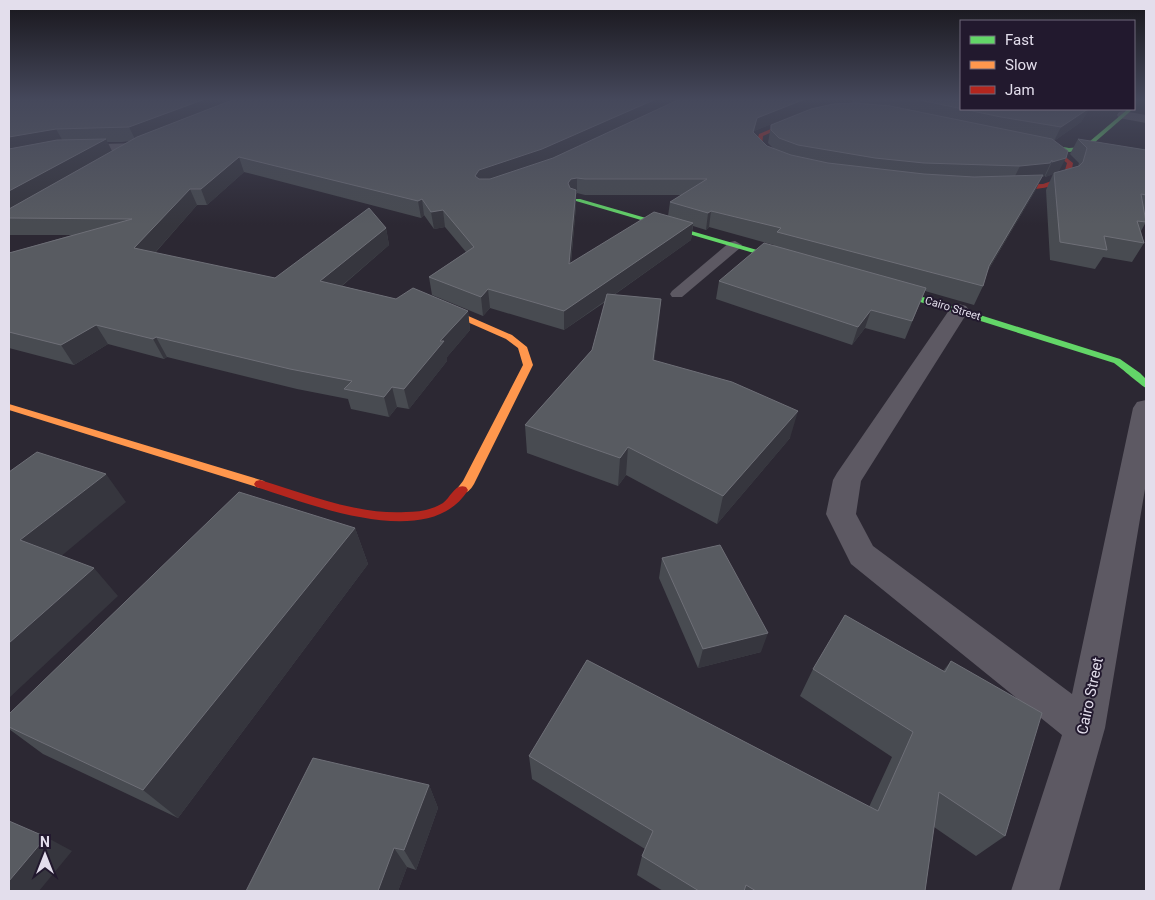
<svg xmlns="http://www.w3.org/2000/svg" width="1155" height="900" viewBox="0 0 1155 900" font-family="Roboto,sans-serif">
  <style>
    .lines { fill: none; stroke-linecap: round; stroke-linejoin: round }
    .lane { fill: #5d5963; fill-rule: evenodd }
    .street { fill: #5d5963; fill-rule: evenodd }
    .fast { fill: #63d668; fill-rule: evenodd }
    .slow { fill: #ff974d; fill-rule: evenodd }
    .jam { fill: #b3261e; fill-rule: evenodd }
    .wall { fill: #484b51; fill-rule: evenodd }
    .shaded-wall { fill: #36363e }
    .building { fill: #585b61; stroke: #6e6f77 }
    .labels { text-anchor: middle; stroke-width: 4; stroke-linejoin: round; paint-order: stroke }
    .far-street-label { font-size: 11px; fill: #e3deec; stroke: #22192e }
    .near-street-label { font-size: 15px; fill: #e3deec; stroke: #22192e }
  </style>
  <rect width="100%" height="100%" fill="#2c2833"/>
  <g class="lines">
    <path class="lane" d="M735 241 742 245 740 248 682 297H672L670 294 672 291 730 242Z"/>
    <path class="street" d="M1123 111 1146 115V123L1119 118 1117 115 1119 112Z
      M138 143 145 147 143 150 64 153 9 163V155L64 145Z
      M959 304 966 306 969 310 861 481 856 514 873 546 1072 694 1133 408 1137 402 1146 400V483L1105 728 1059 891H1011L1062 735 851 564 826 514 833 480 837 473 952 306Z"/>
    <path class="fast" d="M1128 109H1133L1086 150 1069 152 1027 143 1030 141 1069 148 1083 147Z
      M576 199H580L795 261 788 263 576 201Z
      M882 286H888L1120 359 1140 373 1146 379V388C1143 387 1120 367 1114 363L882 290Z"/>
    <path class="slow" d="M434 301 512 335 527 347 533 365 474 484C470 491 465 495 458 493L456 490 463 481 523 365 518 348 506 339 431 306V302Z
      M9 404 264 481 266 484 264 487 260 488 9 410Z"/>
    <path class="jam" d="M802 116 806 117 763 136 762 145 772 155 786 160V162L768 157 756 145 759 134Z
      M1049 147H1053L1073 163C1072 168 1072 174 1068 178 1056 191 1014 191 998 188V186L1000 185 1043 184 1063 177 1067 163 1049 149Z
      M260 480C306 494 357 515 406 512 418 512 432 510 443 503 451 497 455 483 466 487L468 490C430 553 310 504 256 487L254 484 256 481Z"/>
  </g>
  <path class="wall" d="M9 99H961V109H1089L1081 122 1054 141 1059 172 1078 166 1079 163 1070 154 1078 139 1146 150V214H1145L1146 222 1141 231 1144 243 1132 262 1103 257 1095 269 1050 260 1046 190 1053 174 1045 177V175L1043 177H1042L1035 191 986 274 983 286 974 305 925 291 905 339 865 328 852 345 716 299 719 281 774 246V245L709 227 706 230 693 226 691 240 614 295 661 299 654 360 790 438 717 524 626 475 618 486 527 453 525 425 592 350 605 302 564 330 490 308 483 316 432 295 429 277 466 252 445 227 434 229 424 215 421 218 244 172 207 205H197L155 253 275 278 386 228 389 245 342 286 396 299 468 311 470 330 447 357V361L409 409 397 407 389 417 351 409 348 399 297 389 167 357 164 359 108 344 74 365 9 348V253L72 235H9ZM809 110 771 125 768 143 773 148 767 146 754 133V131L802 112ZM130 141 112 152 107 142H122ZM577 193 585 195H682L670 202 668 216 571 263 576 206V194Z
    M355 528 368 564 178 818 43 754 9 729V714Z
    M662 558 761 652 698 668 659 578Z
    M951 661 1005 836 976 856 934 827 925 891H663L637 875 642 856 645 849 532 779 529 756 869 807 892 757 800 696 813 669 943 671Z
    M429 785 438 808 416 870 407 867 398 891H246Z"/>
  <path class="shaded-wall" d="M205 99H242L136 141 129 127Z
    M656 99H684L542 163 480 185 475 176 479 170Z
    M805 99H853L852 104 826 106 802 112 754 131 751 146 757 118Z
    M1088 109H1089L1081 122 1054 141 1061 127Z
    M56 129 64 143 9 153V137Z
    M106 139 113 153 9 213V191Z
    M239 157 244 172 207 205 201 189Z
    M1066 158 1058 173 1045 177 1052 162Z
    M1052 160 1045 175 1043 177H1042L1035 191 980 284 1013 180 1020 166Z
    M577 178V193L576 194V206L569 282V264L571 195 568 183 571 179Z
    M190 189 197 205 143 266 134 248Z
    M422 199 424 215 421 218 418 201Z
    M443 210 445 227 434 229 431 212Z
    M711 211 709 227 706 230 708 213Z
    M693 223 691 240 564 330V311Z
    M386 228 389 245 326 299 320 281Z
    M488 289 490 308 483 316 481 297Z
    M661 299 659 325 651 387 653 360Z
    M871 310 865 328 852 345 858 327Z
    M468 311 470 330 447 357V361L409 409 404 389 440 341Z
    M96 325 108 344 74 365 61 345Z
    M156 337 167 357 164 359 153 339Z
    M392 387 397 407 389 417 384 397Z
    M798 411 790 438 717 524 723 496Z
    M628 447 626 475 618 486 620 458Z
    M106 474 126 502 47 568 20 540Z
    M355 528 368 564 178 818 143 790Z
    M94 568 118 596 9 698V643Z
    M768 633 761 652 698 668 703 649Z
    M429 785 438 808 416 870 404 850Z
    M46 837 72 851 39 891H9V881Z
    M394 848 407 867 398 891H378Z"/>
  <path class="building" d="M9 99H205L129 127 56 129 9 137Z
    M235 99H656L542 149 479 170 475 176 479 179H490L553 158 680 99H805L757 118 753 132 767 146 791 155 828 163 924 174 974 177 1043 175 989 266 983 286 777 232 781 228 711 211 708 213 670 202 707 179H585L577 178 571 179 568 183 570 188 576 190 569 264 654 212 693 223 564 311 488 289 481 297 429 277 474 247 443 210 431 212 422 199 418 201 239 157 201 189H190L134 248 275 278 369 208 386 228 320 281 396 299 413 288 468 311 440 341H444L404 389 392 387 384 397 344 389 352 381 290 369 156 337 153 339 96 325 61 345 9 332V253L132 219 9 218V209L137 137Z
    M915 99H961V109H1088L1061 127 1001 117Z
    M855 103 890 106 1052 139 1068 151 1066 158 1052 162V160L1050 163 1020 166 924 163 875 158 798 145 779 138 771 130V125L811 109 833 104Z
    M106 139 9 191V149L57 140Z
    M1078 139 1146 150V195L1141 194 1146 222 1137 221 1144 243 1104 236 1107 250 1060 242 1054 173 1079 166 1083 162 1087 148Z
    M764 243 926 288 912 321 871 310 858 327 719 281Z
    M607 294 661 299 653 360 732 382 798 411 723 496 628 447 620 458 525 425 592 350Z
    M37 452 106 474 20 540 94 568 9 643V472Z
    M239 492 355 528 143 790 9 727V714Z
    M720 545 768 633 703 649 662 558Z
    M845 615 945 672 951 661 1042 713 1005 836 939 792 925 891H756L746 885 744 891H699L642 856 653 831 529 756 587 660 878 811 913 732 813 669Z
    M313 758 429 785 404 850 394 848 378 891H246Z
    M9 821 46 837 9 881Z"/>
  <linearGradient id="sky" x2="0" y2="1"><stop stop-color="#18161c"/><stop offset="0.44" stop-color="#45485b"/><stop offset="1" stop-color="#45485b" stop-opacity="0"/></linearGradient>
  <rect width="1155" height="225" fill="url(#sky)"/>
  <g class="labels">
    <g class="far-street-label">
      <text transform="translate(953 308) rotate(17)" y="4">Cairo Street</text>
    </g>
    <g class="near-street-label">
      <text transform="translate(1090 696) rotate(-78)" y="5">Cairo Street</text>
    </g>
  </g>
  <rect width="1155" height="900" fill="none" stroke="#e3deec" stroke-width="20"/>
  <rect x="960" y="20" width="175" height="90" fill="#22192e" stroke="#6f687a"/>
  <rect x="970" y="36" width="25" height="8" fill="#63d668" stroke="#6f687a"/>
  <text x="1005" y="45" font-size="15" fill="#e3deec">Fast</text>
  <rect x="970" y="61" width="25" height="8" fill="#ff974d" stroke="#6f687a"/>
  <text x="1005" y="70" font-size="15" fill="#e3deec">Slow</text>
  <rect x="970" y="86" width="25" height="8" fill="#b3261e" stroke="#6f687a"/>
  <text x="1005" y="95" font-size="15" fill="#e3deec">Jam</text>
  <g transform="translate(45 855)" stroke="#22192e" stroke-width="4" paint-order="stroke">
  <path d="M0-4L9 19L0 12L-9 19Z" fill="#e3deec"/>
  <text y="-8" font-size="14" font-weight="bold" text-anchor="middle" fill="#e3deec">N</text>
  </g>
</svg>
